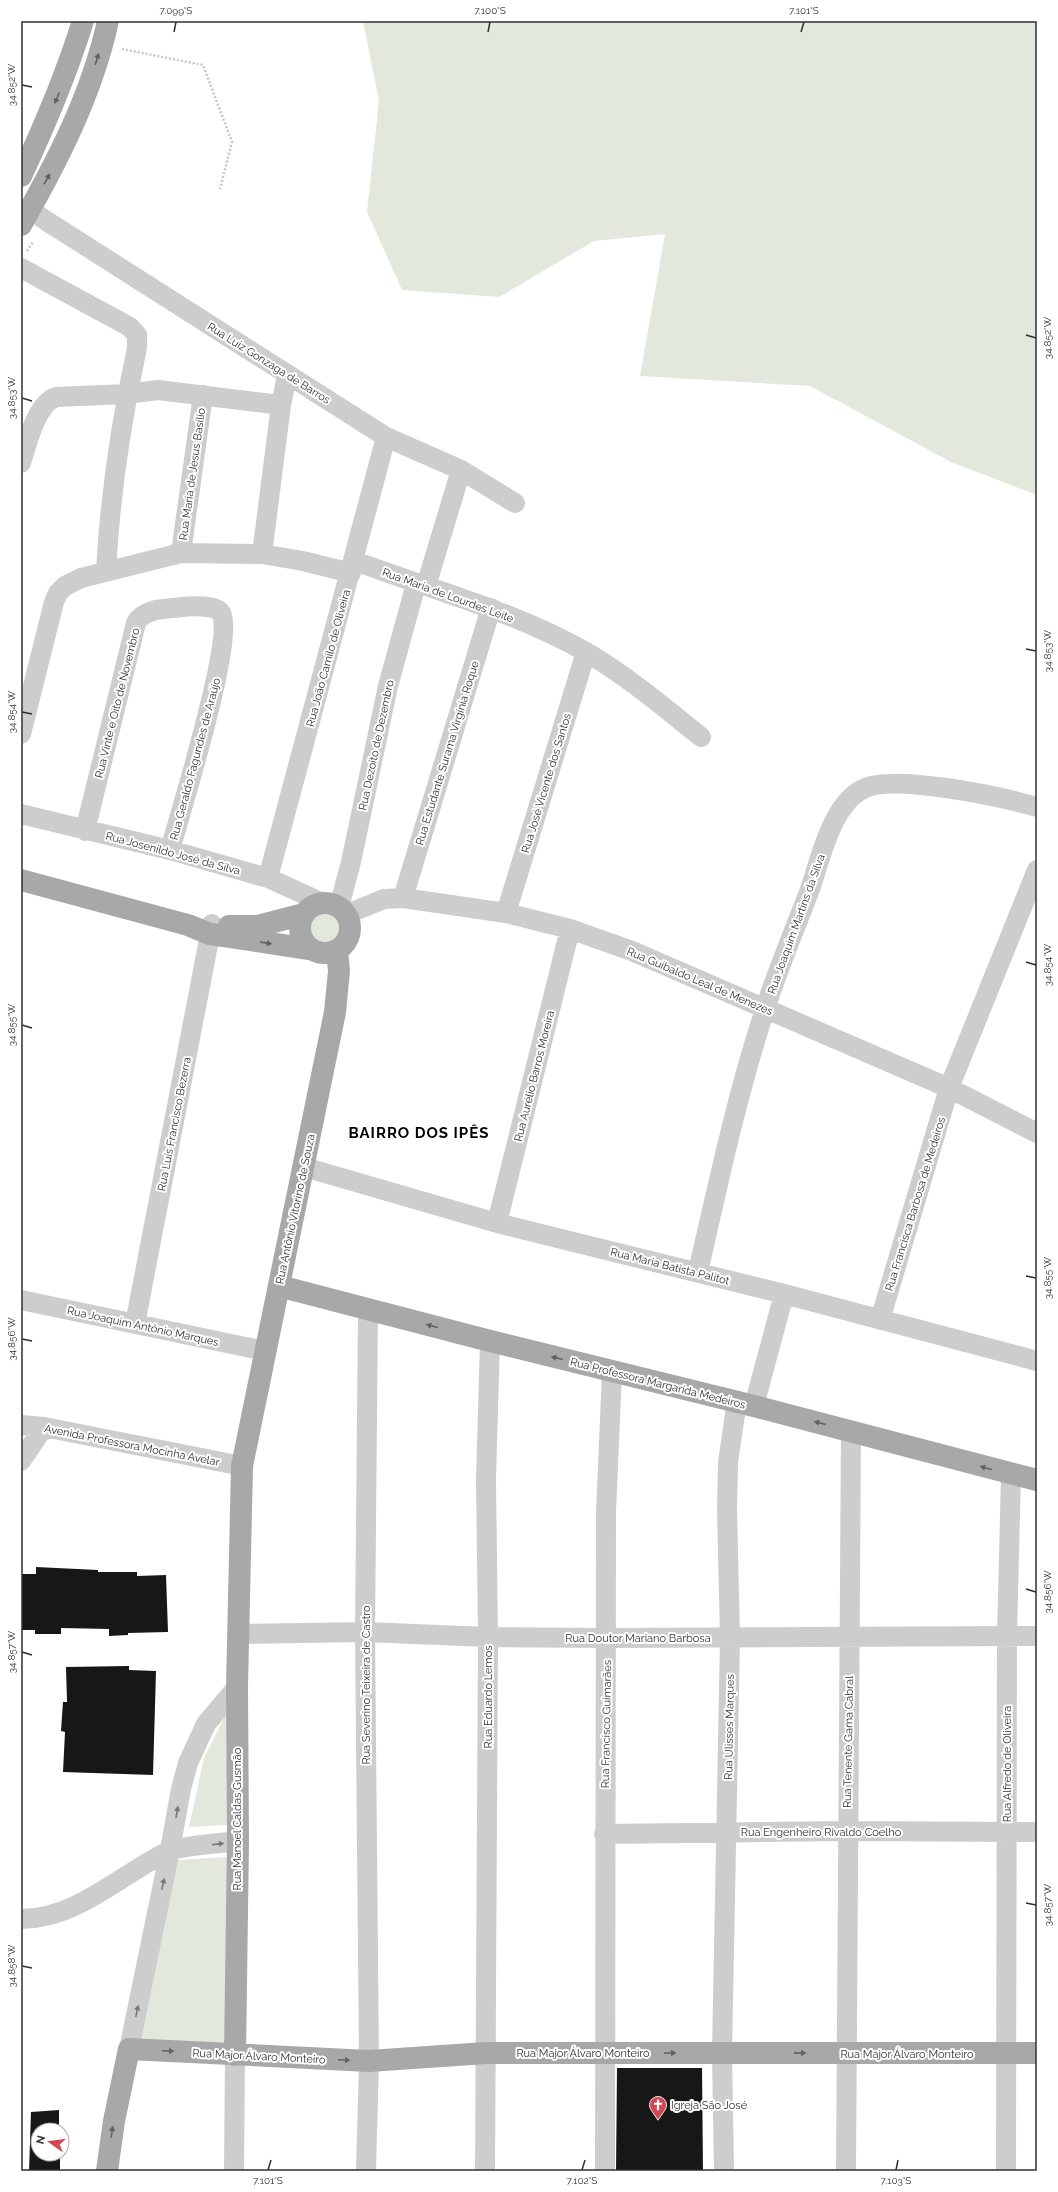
<svg xmlns="http://www.w3.org/2000/svg" width="1058" height="2192" viewBox="0 0 1058 2192" font-family="Raleway,sans-serif">
  <style>
    .green { fill: #e3e8dd }
    .building { fill: #171717 }
    .lines { fill: none; stroke-linecap: round; stroke-linejoin: round }
    .path { stroke: #c7c7c7; stroke-width: 2.5; stroke-dasharray: 2 2; stroke-linecap: butt }
    .minor { stroke: #cdcdcd; stroke-width: 20 }
    .major { stroke: #a8a8a8; stroke-width: 22 }
    .oneway { fill: #606060 }
    .oneway2 { fill: #777 }
    .ticks { fill: none; stroke: #303030; stroke-width: 1.5 }
    .labels { text-anchor: middle; stroke-width: 4; stroke-linejoin: round; paint-order: stroke }
    .street-label { font-size: 11px; fill: #303030; stroke: #fff }
    .poi-label { font-size: 11px; fill: #303030; stroke: #fff; text-anchor: start }
    .district-label { font-size: 15px; font-weight: bold; letter-spacing: 1px; fill: #000; stroke: #fff }
    .neatline { fill: none; stroke: #303030; stroke-width: 1.5 }
    .ticks-label { font-size: 10px; text-anchor: middle; fill: #303030 }
  </style>
  <rect width="100%" height="100%" fill="#fff"/>
  <path class="green" d="M363 21H1037V495L951 462 810 386 640 376 665 234 594 241 499 297 402 290 367 212 379 101Z
    M309 928a15 15 0 1 1 30 0a15 15 0 1 1-30 0Z
    M228 1710 227 1825 189 1827 204 1758Z
    M228 1857V2046L137 2038 175 1860Z"/>
  <path class="building" d="M36 1567 98 1570V1572H137V1576L166 1575 168 1632 128 1633V1635L109 1636V1629L61 1628V1634H35V1630H21V1574H36Z
    M129 1666V1670L156 1671 153 1775 63 1772 65 1732 61 1731 63 1702H67L66 1667Z
    M617 2068H702L703 2171H616Z
    M59 2110V2130H38V2154H60V2171H29L31 2112Z"/>
  <g class="lines">
    <path class="path" d="M122 49 203 65 232 142 220 189
      M27 251 33 242"/>
    <path class="minor" d="M30 209 45 220 386 437 461 470 515 503
      M21 268 130 327 137 335V348C121 422 110 495 106 571
      M21 463C27 444 36 404 56 397L126 394 158 390 281 405 287 376
      M181 553 203 395
      M262 554 281 405
      M355 561C432 590 514 611 586 652 627 676 664 707 701 737
      M426 586 461 470
      M21 734 54 602 58 593 65 586 81 578 181 553 262 554 303 561 351 573
      M21 814 170 850 268 878 321 902
      M85 831 136 623C143 610 160 609 174 608 184 607 216 603 221 613 235 639 180 813 170 850
      M268 878 386 437
      M403 898 491 608
      M339 907 351 862 388 686 416 584
      M506 913 586 652
      M347 914 384 899 403 898 506 913 570 929 632 951 949 1088 1037 1133
      M304 1167 497 1223 784 1294 1037 1361
      M497 1223 570 929
      M698 1272C718 1184 737 1095 765 1009 778 969 794 931 809 892 820 861 831 805 863 789 893 773 1002 797 1037 807
      M21 1300 265 1351
      M880 1320 949 1088 1037 870
      M135 1324 212 924
      M754 1406 784 1294
      M21 1425 44 1427 242 1466
      M21 1461 44 1427
      M239 1634 365 1632 488 1637 607 1638 1037 1636
      M604 1834 847 1831 1037 1832
      M21 1919C77 1919 121 1874 169 1851 180 1846 223 1843 238 1841
      M129 2049 170 1850 181 1789 188 1763 206 1724 237 1687
      M234 2171 235 2055
      M366 2171 369 2061 365 1632 368 1309
      M485 2171 488 1637 486 1479 490 1341
      M605 2171 606 1512 612 1372
      M724 2171 722 2053 730 1638 727 1509 728 1462 737 1401
      M846 2171 851 1431
      M1006 2171 1007 1635 1011 1474"/>
    <path class="major" d="M21 176C45 125 66 75 83 21
      M21 225C58 160 92 94 108 21
      M21 880 188 925 210 934 309 949
      M300 928a25 25 0 1 1 50 0a25 25 0 1 1-50 0Z
      M229 926H258L304 914
      M279 1286 490 1341 754 1406 1037 1480
      M235 2055 238 1841 237 1687 242 1466 335 1012 339 971 337 951
      M107 2171 114 2121 129 2049 369 2061 486 2053H1037"/>
  </g>
  <defs><path id="oneway-solid" d="M-6-.8H1V-3.2L6.5 0L1 3.2V.8H-6Z"/></defs>
  <g class="oneway">
    <use href="#oneway-solid" transform="translate(97 59) rotate(-73)"/>
    <use href="#oneway-solid" transform="translate(57 98) rotate(112)"/>
    <use href="#oneway-solid" transform="translate(47 179) rotate(-61)"/>
    <use href="#oneway-solid" transform="translate(266 943) rotate(9)"/>
    <use href="#oneway-solid" transform="translate(432 1326) rotate(-165)"/>
    <use href="#oneway-solid" transform="translate(557 1358) rotate(-166)"/>
    <use href="#oneway-solid" transform="translate(820 1423) rotate(-165)"/>
    <use href="#oneway-solid" transform="translate(986 1468) rotate(-165)"/>
    <use href="#oneway-solid" transform="translate(168 2051) rotate(3)"/>
    <use href="#oneway-solid" transform="translate(670 2053)"/>
    <use href="#oneway-solid" transform="translate(800 2053) rotate(1)"/>
    <use href="#oneway-solid" transform="translate(344 2060) rotate(3)"/>
    <use href="#oneway-solid" transform="translate(112 2132) rotate(-82)"/>
  </g>
  <g class="oneway2">
    <use href="#oneway-solid" transform="translate(177 1812) rotate(-80)"/>
    <use href="#oneway-solid" transform="translate(218 1844) rotate(-7)"/>
    <use href="#oneway-solid" transform="translate(163 1884) rotate(-78)"/>
    <use href="#oneway-solid" transform="translate(137 2011) rotate(-78)"/>
  </g>
  <path class="ticks" d="M174 32 176 22M488 32 490 22M801 32 804 22M22 85 32 87M1026 335 1036 338M22 398 32 401M1026 649 1036 651M22 712 32 714M1026 962 1036 965M22 1025 32 1028M1026 1276 1036 1278M22 1339 32 1341M1026 1589 1036 1592M22 1652 32 1655M1026 1903 1036 1905M22 1966 32 1968M268 2170 271 2160M582 2170 585 2160M896 2170 898 2160"/>
  <defs>
    <symbol id="church-pin" viewBox="-11 -11 22 30"><path d="M0 17L-7.5 6A9.5 9.5 0 1 1 7.5 6Z" fill="#d14854" stroke="#fff"/><path d="M-1.2-6h2.4v3.5h3.3v2.4h-3.3V6h-2.4V-.1h-3.3v-2.4h3.3Z" fill="#fff"/></symbol>
  </defs>
  <g fill-rule="evenodd">
    <use href="#church-pin" x="648" y="2095" width="20" height="27"/>
  </g>
  <g class="labels">
    <g class="street-label">
      <text transform="translate(269 363) rotate(32)" y="4">Rua Luiz Gonzaga de Barros</text>
      <text transform="translate(192 474) rotate(-82)" y="4">Rua Maria de Jesus Basílio</text>
      <text transform="translate(448 595) rotate(20)" y="4">Rua Maria de Lourdes Leite</text>
      <text transform="translate(328 658) rotate(-75)" y="4">Rua João Camilo de Oliveira</text>
      <text transform="translate(117 703) rotate(-76)" y="4">Rua Vinte e Oito de Novembro</text>
      <text transform="translate(376 745) rotate(-78)" y="4">Rua Dezoito de Dezembro</text>
      <text transform="translate(447 753) rotate(-73)" y="4">Rua Estudante Surama Virgínia Roque</text>
      <text transform="translate(195 759) rotate(-75)" y="4">Rua Geraldo Fagundes de Araújo</text>
      <text transform="translate(546 783) rotate(-73)" y="4">Rua José Vicente dos Santos</text>
      <text transform="translate(173 853) rotate(15)" y="4">Rua Josenildo José da Silva</text>
      <text transform="translate(796 924) rotate(-70)" y="4">Rua Joaquim Martins da Silva</text>
      <text transform="translate(700 981) rotate(23)" y="4">Rua Guibaldo Leal de Menezes</text>
      <text transform="translate(534 1076) rotate(-76)" y="4">Rua Aurélio Barros Moreira</text>
      <text transform="translate(174 1124) rotate(-79)" y="4">Rua Luís Francisco Bezerra</text>
      <text transform="translate(915 1204) rotate(-73)" y="4">Rua Francisca Barbosa de Medeiros</text>
      <text transform="translate(295 1209) rotate(-78)" y="4">Rua Antônio Vitorino de Souza</text>
      <text transform="translate(670 1266) rotate(14)" y="4">Rua Maria Batista Palitot</text>
      <text transform="translate(143 1326) rotate(12)" y="4">Rua Joaquim Antônio Marques</text>
      <text transform="translate(658 1383) rotate(14)" y="4">Rua Professora Margarida Medeiros</text>
      <text transform="translate(132 1445) rotate(11)" y="4">Avenida Professora Mocinha Avelar</text>
      <text x="638" y="1642">Rua Doutor Mariano Barbosa</text>
      <text transform="translate(366 1685) rotate(-90)" y="4">Rua Severino Teixeira de Castro</text>
      <text transform="translate(488 1697) rotate(-90)" y="4">Rua Eduardo Lemos</text>
      <text transform="translate(606 1724) rotate(-89)" y="4">Rua Francisco Guimarães</text>
      <text transform="translate(729 1727) rotate(-89)" y="4">Rua Ulisses Marques</text>
      <text transform="translate(848 1742) rotate(-89)" y="4">Rua Tenente Gama Cabral</text>
      <text transform="translate(1007 1764) rotate(-90)" y="4">Rua Alfredo de Oliveira</text>
      <text transform="translate(237 1819) rotate(-90)" y="4">Rua Manoel Caldas Gusmão</text>
      <text x="821" y="1836">Rua Engenheiro Rivaldo Coelho</text>
      <text x="583" y="2057">Rua Major Álvaro Monteiro</text>
      <text x="907" y="2058">Rua Major Álvaro Monteiro</text>
      <text transform="translate(259 2056) rotate(3)" y="4">Rua Major Álvaro Monteiro</text>
    </g>
    <g class="poi-label">
      <text x="671" y="2109">Igreja São José</text>
    </g>
    <g class="district-label">
      <text x="419" y="1138">BAIRRO DOS IPÊS</text>
    </g>
  </g>
  <rect width="1058" height="2192" fill="none" stroke="#ffffff" stroke-width="44"/>
  <g transform="translate(50 2142) rotate(284)"><circle r="19" fill="#ffffff" stroke="#acacac"/>
  <path d="M0-3L7 15L0 10L-7 15Z" fill="#d14854"/>
  <text y="-6" font-size="11" font-weight="bold" text-anchor="middle" fill="#303030">N</text>
  </g>
  <rect x="22" y="22" width="1014" height="2148" class="neatline"/>
  <g class="ticks-label">
    <text x="176" y="14">7.099°S</text>
    <text x="490" y="14">7.100°S</text>
    <text x="804" y="14">7.101°S</text>
    <text transform="translate(11 85) rotate(-90)" y="4">34.852°W</text>
    <text transform="translate(1047 338) rotate(-90)" y="4">34.852°W</text>
    <text transform="translate(11 398) rotate(-90)" y="4">34.853°W</text>
    <text transform="translate(1047 651) rotate(-90)" y="4">34.853°W</text>
    <text transform="translate(11 712) rotate(-90)" y="4">34.854°W</text>
    <text transform="translate(1047 965) rotate(-90)" y="4">34.854°W</text>
    <text transform="translate(11 1025) rotate(-90)" y="4">34.855°W</text>
    <text transform="translate(1047 1278) rotate(-90)" y="4">34.855°W</text>
    <text transform="translate(11 1339) rotate(-90)" y="4">34.856°W</text>
    <text transform="translate(1047 1592) rotate(-90)" y="4">34.856°W</text>
    <text transform="translate(11 1652) rotate(-90)" y="4">34.857°W</text>
    <text transform="translate(1047 1905) rotate(-90)" y="4">34.857°W</text>
    <text transform="translate(11 1966) rotate(-90)" y="4">34.858°W</text>
    <text x="268" y="2184">7.101°S</text>
    <text x="582" y="2184">7.102°S</text>
    <text x="896" y="2184">7.103°S</text>
  </g>
</svg>
